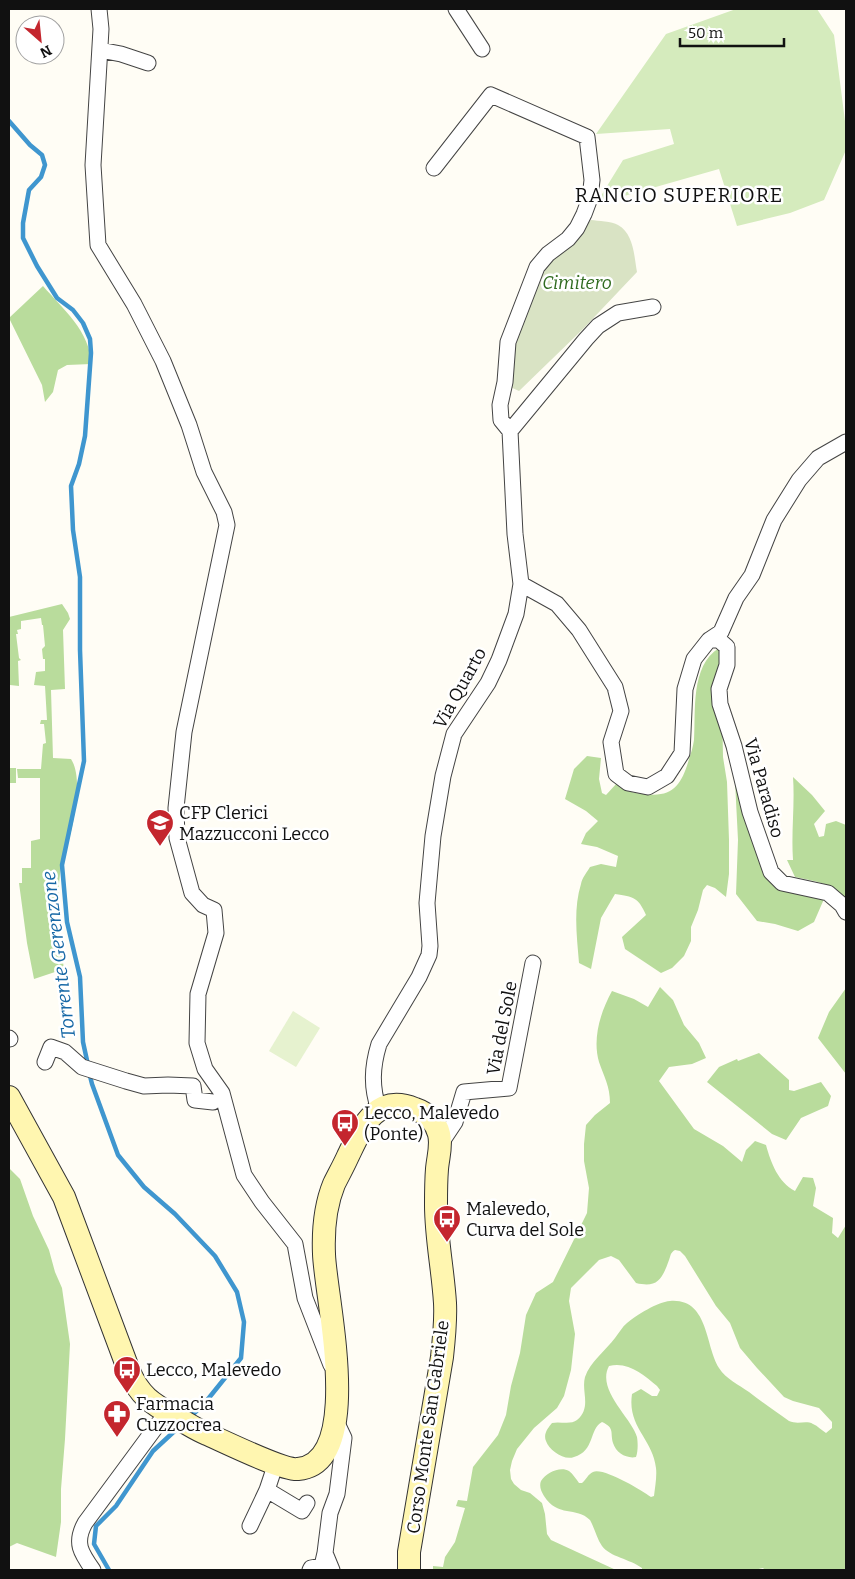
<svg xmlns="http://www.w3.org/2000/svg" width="855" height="1579" viewBox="0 0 855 1579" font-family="Bitter,serif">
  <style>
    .green { fill: #d5ebbd }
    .forest { fill: #b9dc9c }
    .cemetery { fill: #d9e3c4 }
    .pitch { fill: #e6f2cf }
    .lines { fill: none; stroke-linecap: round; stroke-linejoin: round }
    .stream { stroke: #3f96cf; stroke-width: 4.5 }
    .street-casing { stroke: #444; stroke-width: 17 }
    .secondary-casing { stroke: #333; stroke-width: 24 }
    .street { stroke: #fff; stroke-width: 15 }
    .secondary { stroke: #fff6b0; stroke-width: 22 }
    .labels { text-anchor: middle; stroke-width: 5; stroke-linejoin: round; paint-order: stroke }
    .park-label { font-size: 18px; font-style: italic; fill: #2f6b1f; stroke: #fff }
    .street-label { font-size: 18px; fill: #111; stroke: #fff }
    .poi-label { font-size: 18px; fill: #111; stroke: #fff; text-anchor: start }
    .water-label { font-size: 19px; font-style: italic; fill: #1768a6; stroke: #fff }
    .quarter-label { font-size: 20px; letter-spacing: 1px; fill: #111; stroke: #fff }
  </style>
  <rect width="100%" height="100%" fill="#fffdf5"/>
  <path class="green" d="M736 9H817L834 35 846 129V150L824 200 790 213 737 226 719 169 596 204 623 160 674 144 670 129 596 134 666 34Z"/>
  <path class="forest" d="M43 286C62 308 91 332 91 364L67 365 58 370 53 392 45 402 42 385 9 318Z
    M62 604 68 613 70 619 63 630 65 689 51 690 53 758 71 759C84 779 73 826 67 848 65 857 61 865 60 874 56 907 59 937 64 969L34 979 27 943 19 883H22V868H31V841L40 839V778H18L17 769H41L43 744 46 743 44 724H40L41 720H47L45 686 34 685 36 672 45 671V659H43L42 649 45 646 43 625H42L41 618 21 621V629L17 630 18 634H16L19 658 21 660 18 661 19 686 10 685 9 692 10 625 9 617Z
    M719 648 721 649 723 757 727 782 729 840V874L726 897 715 888 707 885 703 890 698 910 691 927V941L684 956 672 968 661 973 625 949 622 937 646 915C638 897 634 897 615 894L601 918 591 969 579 963C577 937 573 910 581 884 582 878 587 872 590 867L601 864 616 867 618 856 597 847 581 844 586 833 598 821 586 811 565 799 574 769 587 756 601 758 599 779 602 793 606 795 617 783C623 792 635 793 645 794 673 798 682 784 689 759 691 753 693 747 694 740 696 712 690 666 719 648Z
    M9 768H16V783H9Z
    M793 777 812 795 825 811 814 824 819 837 824 836 826 824 836 821 846 825V899C832 883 815 881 795 877L787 860H793C791 832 795 805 793 777Z
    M735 781 767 874 824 899 814 922 798 931 775 924 757 921 736 894 738 840Z
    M660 987 673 1000 684 1025 699 1043 706 1058 692 1064 669 1067 659 1081 694 1129 723 1146 742 1162 746 1150 755 1141 766 1145C771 1163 778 1182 795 1191L803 1177 813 1178 816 1188 813 1206 833 1218 832 1233 838 1238 846 1225V1570H765L763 1568 754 1570H642V1568C630 1559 610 1557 602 1546 597 1539 595 1529 590 1520 576 1506 558 1518 544 1496 541 1491 539 1486 541 1481 546 1473 560 1466 569 1471 573 1474 576 1479 579 1483H582C586 1480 588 1474 593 1472 603 1467 641 1490 651 1497L654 1496C655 1487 657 1477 656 1468 653 1439 627 1427 632 1394L641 1389 652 1396H657L660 1390 657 1386C644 1375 628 1361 609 1366 596 1390 632 1418 637 1437 638 1443 638 1452 636 1457 627 1459 616 1453 613 1443 610 1432 615 1428 602 1422 589 1429 595 1451 574 1457 564 1461 549 1450 546 1441 543 1434 548 1428 552 1423 559 1421 571 1425 577 1420 592 1407 581 1392 585 1377 590 1362 606 1350 615 1338 619 1333 622 1327 627 1323 637 1315 657 1302 670 1301 709 1298 705 1346 719 1368 726 1379 739 1385 749 1392 762 1402 775 1411 789 1421 798 1425 806 1420 813 1424 818 1426 821 1430 826 1433L832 1428V1422L819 1408 793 1401 784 1397 757 1368 740 1348 730 1323 716 1306 685 1256 680 1251 675 1250C670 1253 671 1255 669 1260 662 1280 657 1288 636 1283L619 1260 611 1256 599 1260 571 1288 569 1301 575 1334 571 1370 564 1396 557 1408 534 1428 517 1449 512 1461 510 1470 511 1479 514 1484 521 1490 530 1493 542 1503 545 1514 547 1534 551 1540 616 1570H433V1566L443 1567 445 1557 455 1542 465 1508 456 1506 458 1500 467 1501 473 1467 498 1435 506 1415 511 1386 520 1353 526 1315 536 1293 553 1282 587 1213 589 1188 584 1161V1144L586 1125 595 1115 610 1103C610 1086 604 1077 599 1062 592 1038 601 1011 612 991L634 999 648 1007Z
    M846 988V1074L818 1038 829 1012Z
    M759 1053 789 1080V1090L794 1091 821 1082 831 1096 828 1106 801 1118 786 1140 772 1134 707 1082 719 1067 737 1059 738 1061Z
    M9 1168 20 1179 33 1216 49 1250 55 1272 62 1288 70 1344 65 1439 61 1489V1522L56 1557 17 1543 9 1547Z"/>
  <path class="cemetery" d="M591 220C598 221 612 221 618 225 634 234 634 256 637 272L582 330 519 391 508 386 520 324 546 262Z"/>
  <path class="pitch" d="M293 1011 320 1028 296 1067 269 1051Z"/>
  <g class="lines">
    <path class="stream" d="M9 121 30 145 42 155 45 165 41 177 29 190 23 223V238L37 266 57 298 73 310 83 323 90 339 91 353 85 436 79 464 71 486 73 530 80 577V650L84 761 62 865 67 922 80 977 83 1042 88 1065
      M89 1072 92 1084 118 1155 144 1187 175 1214 215 1256 237 1292 244 1322 241 1358 204 1404 189 1418
      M109 1570 94 1544 96 1526 116 1506 153 1451 179 1427"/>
    <defs>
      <path id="street" d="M99 9 101 29 93 165 98 245 134 304 163 361 189 425 204 472 224 512 227 525 184 732 176 808 177 838 192 893 203 905 214 910 216 933 198 994 197 1043 205 1069 222 1093 244 1175 262 1202 295 1244 305 1298 331 1365
        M456 9 482 49
        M100 50 121 54 148 63
        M510 431 586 339 598 326 618 313 653 307
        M521 584 557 604 579 630 615 687 621 711 611 742 616 774 628 783 648 787 667 776 682 753 685 689 694 659 709 640H719L727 647V665L719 689 720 704 734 746 750 812 771 872 782 883 828 893 842 905 846 912
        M709 640 721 632 736 598 752 575 774 520 799 480 818 458 846 442
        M9 1038 10 1039
        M45 1062 51 1047 65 1052 82 1067 126 1081 144 1086 168 1085 193 1086 195 1100 213 1102
        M379 1110C371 1087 372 1067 379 1044L419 977 429 955 430 946 427 903 433 836 443 776 454 734 488 683 499 660 516 614 521 584 515 534 510 431 501 420 500 405 505 382 508 342 537 267 548 254 568 239 577 228 584 214 590 198 592 180 587 137 491 95 434 168
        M441 1143 455 1122 464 1092 509 1088 533 963
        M267 1490 302 1511 307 1503
        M250 1526 267 1490 276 1463
        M93 1570C81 1553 74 1543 85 1523L167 1412
        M310 1570 311 1568 322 1566 325 1553
        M332 1570 325 1553 330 1513 337 1494 344 1438 335 1419"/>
      <path id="secondary" d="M9 1097 64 1197 129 1371C140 1398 155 1405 179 1419 188 1424 197 1430 207 1434 223 1441 284 1471 298 1469 366 1463 325 1295 324 1254 323 1230 325 1206 334 1184 339 1174 344 1165 348 1156 362 1127 376 1093 415 1109 427 1113 436 1122 439 1134 442 1145 438 1157 437 1169 436 1181 436 1193 436 1205 436 1238 443 1270 445 1303 446 1321 444 1339 442 1357L409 1552V1570"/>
    </defs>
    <use href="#street" class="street-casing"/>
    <use href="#secondary" class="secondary-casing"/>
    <use href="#street" class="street"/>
    <use href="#secondary" class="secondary"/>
  </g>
  <defs>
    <symbol id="school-pin" viewBox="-11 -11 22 30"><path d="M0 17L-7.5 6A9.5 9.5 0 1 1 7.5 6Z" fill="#c4262e" stroke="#fff"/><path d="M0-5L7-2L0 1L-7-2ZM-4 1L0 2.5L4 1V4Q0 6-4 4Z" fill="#fff"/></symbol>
    <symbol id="bus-pin" viewBox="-11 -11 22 30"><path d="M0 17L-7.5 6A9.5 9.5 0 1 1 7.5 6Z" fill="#c4262e" stroke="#fff"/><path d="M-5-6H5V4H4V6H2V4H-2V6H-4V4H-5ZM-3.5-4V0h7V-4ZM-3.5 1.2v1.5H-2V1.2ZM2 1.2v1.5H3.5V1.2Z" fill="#fff"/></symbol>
    <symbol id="pharmacy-pin" viewBox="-11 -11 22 30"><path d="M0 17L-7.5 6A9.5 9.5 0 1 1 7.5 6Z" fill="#c4262e" stroke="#fff"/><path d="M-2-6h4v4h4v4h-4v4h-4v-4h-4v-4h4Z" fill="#fff"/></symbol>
  </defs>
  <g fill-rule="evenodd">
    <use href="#school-pin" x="144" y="807" width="32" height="43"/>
    <use href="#bus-pin" x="329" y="1107" width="32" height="43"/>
    <use href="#bus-pin" x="431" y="1203" width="32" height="43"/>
    <use href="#bus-pin" x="111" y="1354" width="32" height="43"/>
    <use href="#pharmacy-pin" x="101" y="1398" width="32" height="43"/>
  </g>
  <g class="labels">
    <g class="park-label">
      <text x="577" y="289">Cimitero</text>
    </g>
    <g class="street-label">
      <text transform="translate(460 688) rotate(-61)" y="6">Via Quarto</text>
      <text transform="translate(764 788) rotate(74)" y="6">Via Paradiso</text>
      <text transform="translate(502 1028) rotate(-79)" y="6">Via del Sole</text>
      <text transform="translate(428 1427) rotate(-82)" y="6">Corso Monte San Gabriele</text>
    </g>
    <g class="poi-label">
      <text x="179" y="819">CFP Clerici<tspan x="179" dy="21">Mazzucconi Lecco</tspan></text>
      <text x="364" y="1119">Lecco, Malevedo<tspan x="364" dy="21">(Ponte)</tspan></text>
      <text x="466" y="1215">Malevedo,<tspan x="466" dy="21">Curva del Sole</tspan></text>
      <text x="146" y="1376">Lecco, Malevedo</text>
      <text x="136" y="1410">Farmacia<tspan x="136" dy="21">Cuzzocrea</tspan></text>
    </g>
    <g class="water-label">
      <text transform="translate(58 955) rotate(-97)" y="7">Torrente Gerenzone</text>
    </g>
    <g class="quarter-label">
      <text x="679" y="202">RANCIO SUPERIORE</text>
    </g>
  </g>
  <rect width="855" height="1579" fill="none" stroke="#111111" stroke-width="20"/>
  <g transform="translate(40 40) rotate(153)"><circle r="24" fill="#ffffff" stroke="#a0a0a0"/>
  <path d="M0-4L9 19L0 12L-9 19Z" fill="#c4262e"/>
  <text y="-8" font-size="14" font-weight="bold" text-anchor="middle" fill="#111111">N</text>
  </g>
  <path d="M680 38v8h104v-8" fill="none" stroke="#111111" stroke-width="2.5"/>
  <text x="688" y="38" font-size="15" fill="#111111" stroke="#ffffff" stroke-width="4" paint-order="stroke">50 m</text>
</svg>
